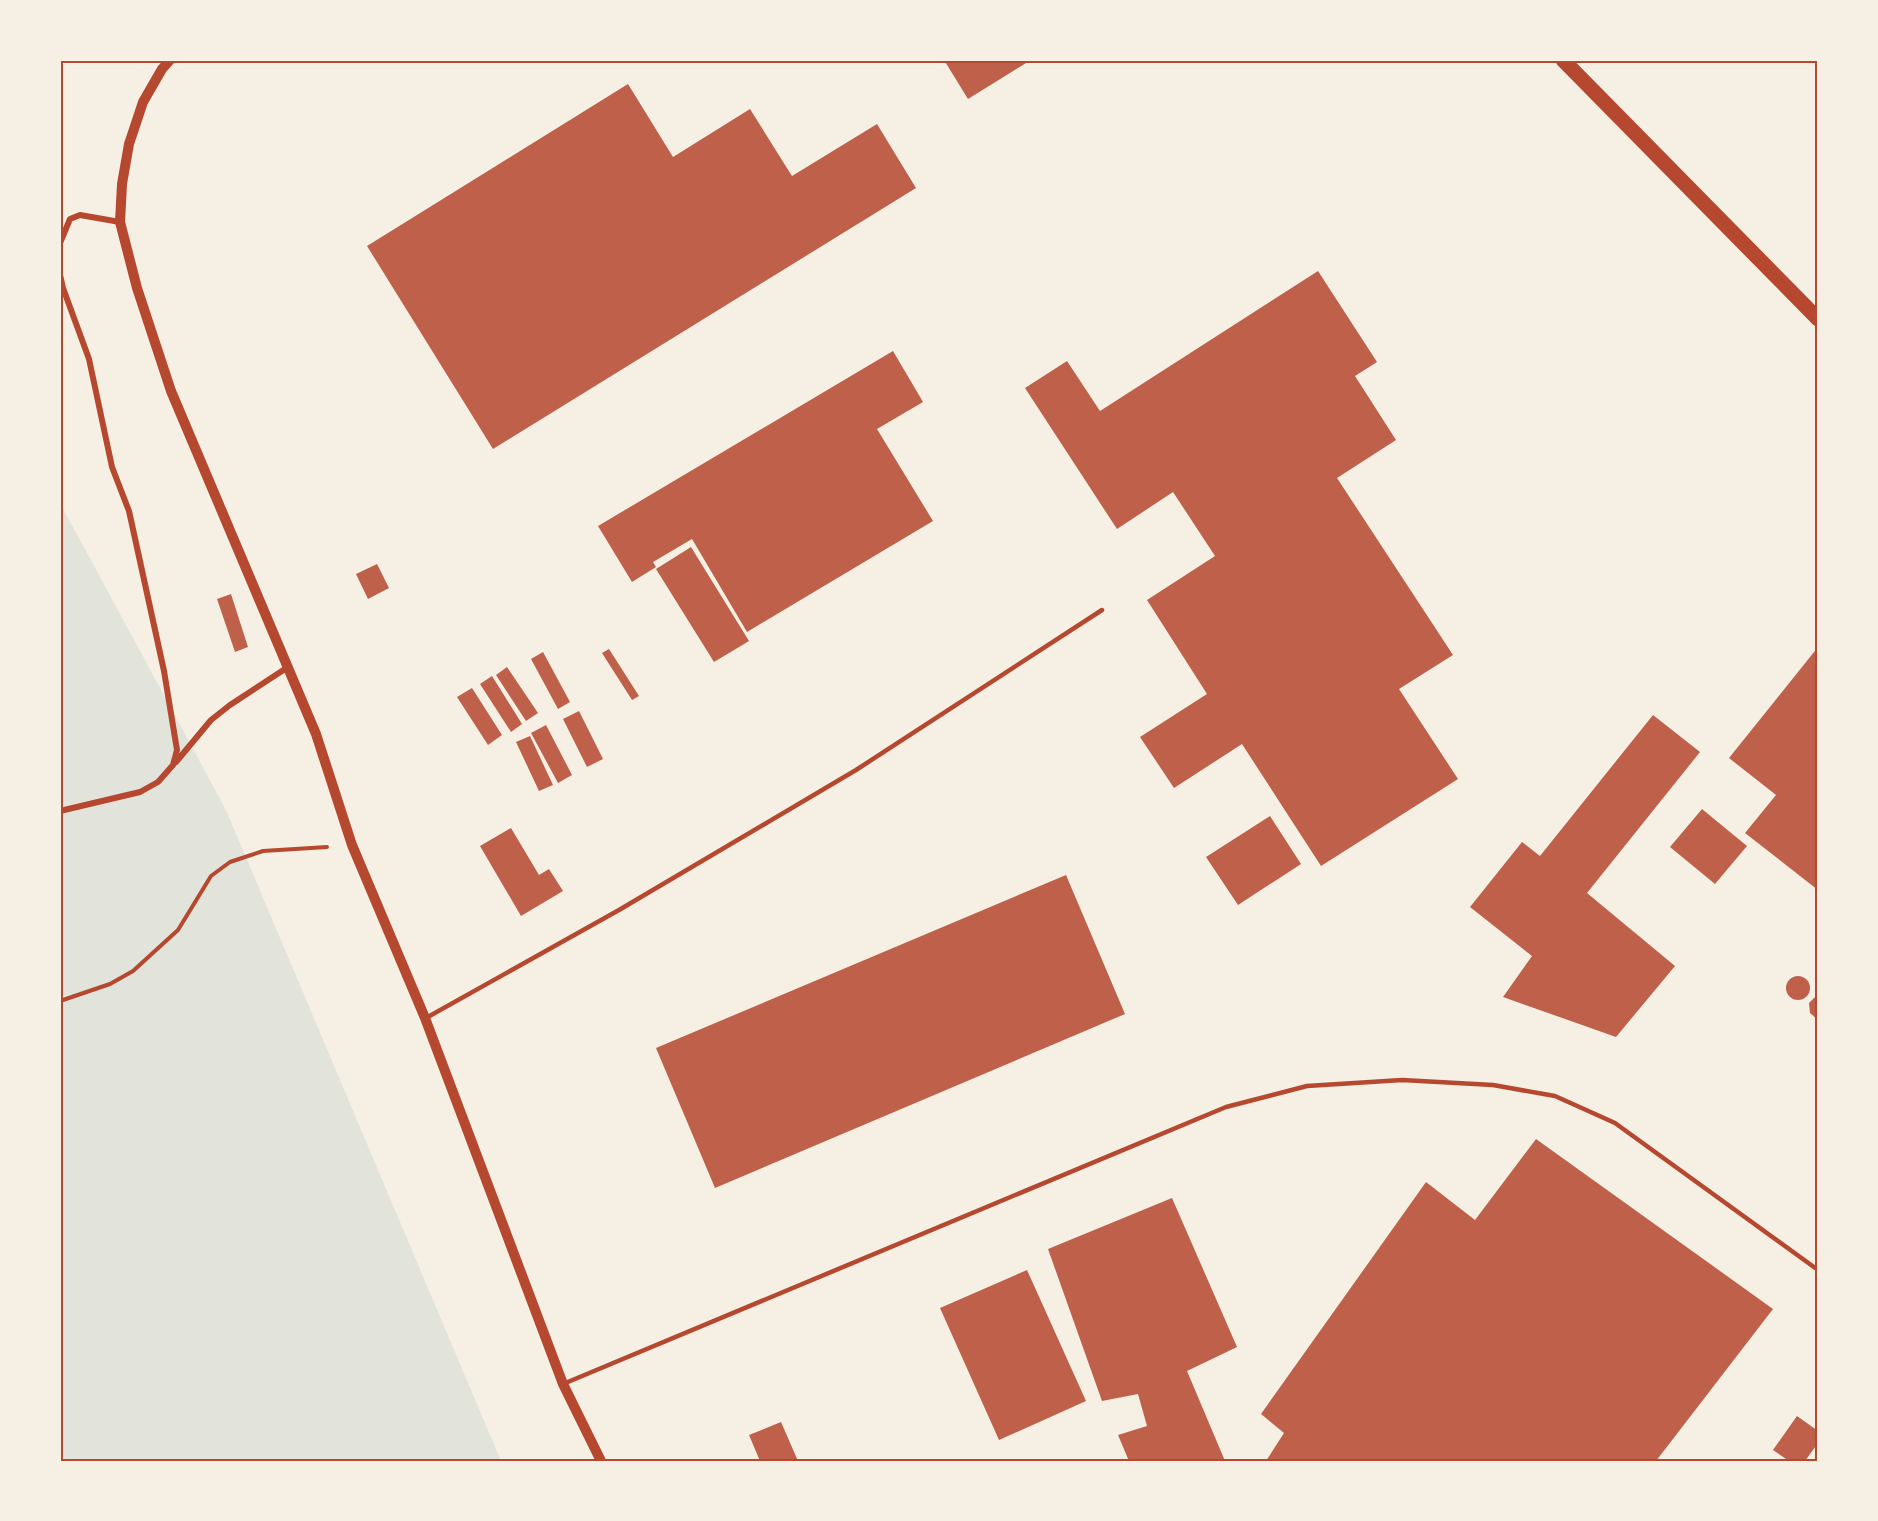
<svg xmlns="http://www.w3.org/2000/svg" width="1878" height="1521" viewBox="0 0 1878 1521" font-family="'Roboto Condensed',sans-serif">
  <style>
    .green { fill: #e2e4dc }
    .building { fill: #bf614a }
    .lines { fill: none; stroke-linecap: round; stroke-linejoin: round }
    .path { stroke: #b5482f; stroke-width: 4 }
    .service { stroke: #b5482f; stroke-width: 4.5 }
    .minor { stroke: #b5482f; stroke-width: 6 }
    .tertiary { stroke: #b5482f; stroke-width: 10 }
    .primary { stroke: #b5482f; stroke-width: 15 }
    .neatline { fill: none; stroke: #b5482f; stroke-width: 2 }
  </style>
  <rect width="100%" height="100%" fill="#f6efe4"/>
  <path class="green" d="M60 503 226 810 501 1461H60Z"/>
  <path class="building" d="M944 60H1031L968 99Z
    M628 84 673 157 750 109 792 176 877 124 916 188 493 449 367 246Z
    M1318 271 1377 362 1355 376 1396 440 1337 478 1453 655 1399 689 1458 779 1321 866 1242 744 1174 788 1140 737 1207 694 1147 600 1215 556 1173 492 1117 529 1025 388 1067 361 1100 411Z
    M893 351 923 402 877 429 933 521 747 632 692 539 653 562 656 567 632 582 598 526Z
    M691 547 749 641 714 662 656 569Z
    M377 564 389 588 368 599 356 574Z
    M231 594 248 647 235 652 217 599Z
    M1818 647V890L1745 833 1776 795 1729 758Z
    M609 649 639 696 632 700 602 653Z
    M543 652 570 702 558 709 531 659Z
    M507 667 538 713 526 721 496 675Z
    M492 676 522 724 511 732 480 684Z
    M472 688 502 735 488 745 457 697Z
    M579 711 603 759 587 767 563 719Z
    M1653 715 1700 752 1587 893 1675 966 1616 1037 1503 997 1532 956 1470 907 1522 842 1540 856Z
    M546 725 572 775 558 783 531 733Z
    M530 736 553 785 539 791 516 742Z
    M1702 809 1747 846 1715 884 1670 847Z
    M1270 816 1301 864 1238 905 1206 857Z
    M511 828 539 875 549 869 563 891 521 916 480 846Z
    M1066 875 1125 1014 715 1188 656 1048Z
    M1786 988a12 12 0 1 1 24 0a12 12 0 1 1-24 0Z
    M1816 996H1818V1020L1810 1013 1809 1003Z
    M1536 1139 1773 1309 1656 1461H1266L1284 1433 1261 1414 1426 1182 1475 1220Z
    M1172 1198 1237 1347 1187 1371 1225 1461H1129L1118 1435 1147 1426 1138 1394 1102 1401 1048 1249Z
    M1027 1270 1086 1401 999 1440 940 1308Z
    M1797 1416 1818 1431V1443L1805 1461H1789L1773 1450Z
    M781 1422 798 1461H760L749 1435Z"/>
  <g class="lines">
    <path class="path" d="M60 1001 110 984 133 971 178 930 211 876 230 862 263 851 327 847"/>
    <path class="service" d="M426 1018 619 910 856 770 1102 610
      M563 1384 1226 1107 1307 1086 1402 1080 1493 1085 1555 1096 1615 1123 1818 1270"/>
    <path class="minor" d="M60 243 70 219 80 215 120 222
      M60 275 63 288 89 359 112 467 129 511 164 671 177 750 173 765 158 782 140 792 60 811
      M176 762 211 720 230 705 288 667"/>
    <path class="tertiary" d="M170 60 162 69 143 102 129 144 122 184 120 222 137 288 171 391 316 734 352 845 425 1018 563 1384 601 1461"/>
    <path class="primary" d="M1563 60 1818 319"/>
  </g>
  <rect width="1878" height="1521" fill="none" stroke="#f6efe4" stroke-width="123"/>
  <rect x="62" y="62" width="1754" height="1398" class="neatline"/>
</svg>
